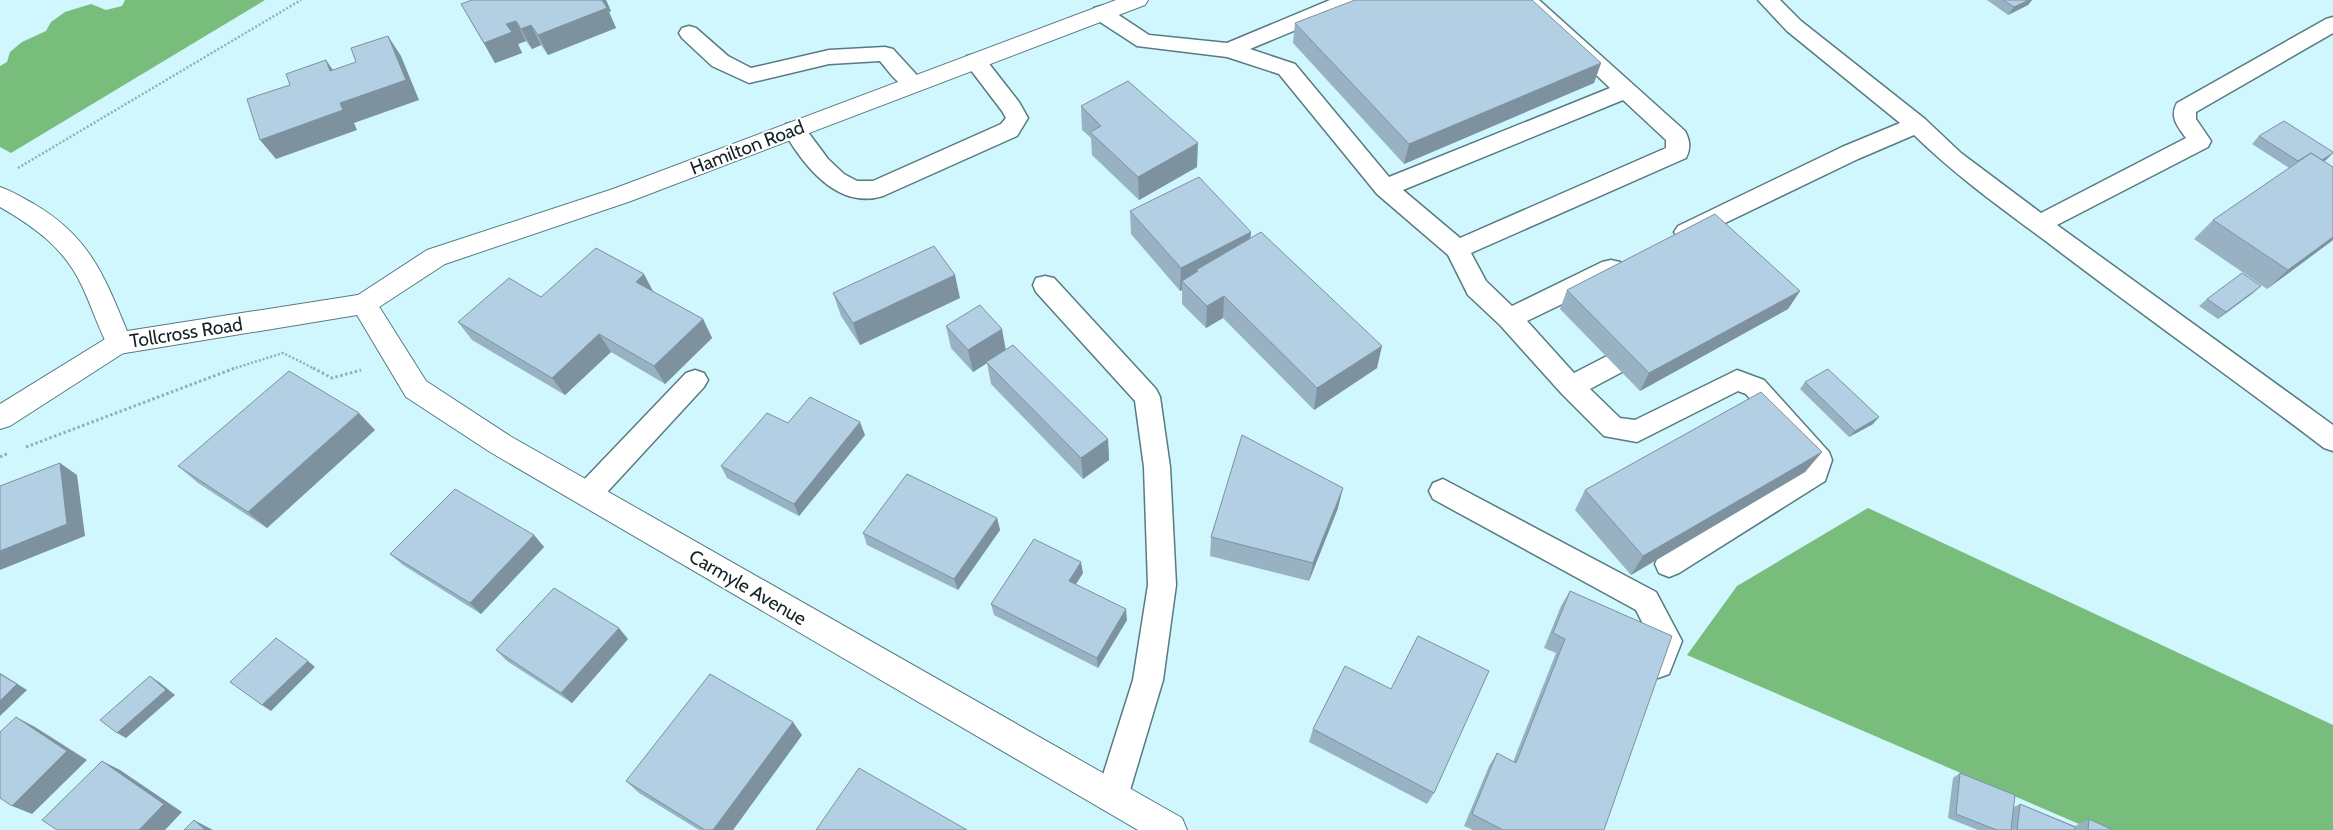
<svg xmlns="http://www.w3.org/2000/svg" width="2333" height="830" viewBox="0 0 2333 830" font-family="Cabin,sans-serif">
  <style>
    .forest { fill: #79bd7d }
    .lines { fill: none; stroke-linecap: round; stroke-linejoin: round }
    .service-casing { stroke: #577b80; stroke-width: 3 }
    .tertiary-casing { stroke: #577b80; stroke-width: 2 }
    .secondary-casing { stroke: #577b80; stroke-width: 2 }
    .path-far1 { stroke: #90b0b5; stroke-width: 2.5; stroke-dasharray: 2 2; stroke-linecap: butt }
    .path { stroke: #90b0b5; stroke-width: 3; stroke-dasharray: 2.5 2.5; stroke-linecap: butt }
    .service { fill: #fff; fill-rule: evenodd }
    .tertiary { fill: #fff; fill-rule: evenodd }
    .secondary { fill: #fff; fill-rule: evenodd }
    .wall { fill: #99b2c3 }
    .shaded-wall { fill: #7d919f }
    .building { fill: #b2cfe3; stroke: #7d919f }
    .labels { text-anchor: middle; stroke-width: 4; stroke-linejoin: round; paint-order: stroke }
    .street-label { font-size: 19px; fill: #142325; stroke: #fff }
  </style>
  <rect width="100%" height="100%" fill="#cff7fd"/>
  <path class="forest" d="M125 0H265L11 153 0 147V66L7 62 10 52 22 42 46 31 51 22 65 12 91 4 106 10 122 6Z
    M1868 508 2333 725V830H2093L1687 655 1737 586Z"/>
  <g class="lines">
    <defs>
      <path id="service" d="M1330 0H1359L1356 5 1250 49 1295 64 1389 177 1610 88 1517 0H1539L1685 131C1690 140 1691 149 1686 158L1471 253 1486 281 1512 306 1602 262 1611 260 1620 262 1623 269 1620 276 1527 321 1574 373 1636 341 1645 338 1654 341 1658 348 1654 355 1590 389 1620 418 1635 420 1737 370 1764 380 1829 452 1832 460 1825 481 1679 573 1669 577 1659 573 1655 564 1659 555 1804 466 1805 463 1746 394 1738 391 1637 442 1604 436 1562 394 1500 325 1468 295 1448 255 1377 194 1279 74 1227 57 1137 46 1094 18 1091 13 1094 8 1101 6 1108 8 1149 35 1227 43ZM1623 100 1666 140V148L1460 238 1403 190Z
        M1758 0H1780L1801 21 1925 119 1961 153 2041 213 2186 138C2178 127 2169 117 2177 103L2326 19 2333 17V33L2196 112V119L2211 141 2208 147 2057 225 2333 425V451L2324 448C2232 378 2138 312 2047 242 2001 208 1955 175 1914 135L1858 159 1694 238 1686 241 1678 238 1674 232 1678 226 1842 147 1900 123 1787 31Z
        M689 26 696 28 728 56 751 68 829 50 885 47 893 49 925 84 922 89C903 94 891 74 880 61L829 64 749 83 712 66 682 38 679 33 682 28Z
        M975 54 983 56 1019 102 1028 118 1017 136 883 196C837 210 803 165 783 130L786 124 794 122 802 124 828 159 844 174 857 181H873L1001 124 1006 118 1002 111 964 61 967 56Z
        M1045 276 1054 278 1156 389 1160 397 1170 467 1176 585 1163 680 1128 797 1123 808 1112 813 1101 808 1096 797 1133 680 1148 585 1144 467 1135 401 1036 292 1033 285 1036 278Z
        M695 370 704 373 708 380 704 387 598 502 588 506 578 502 574 494 578 486 686 373Z
        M1443 479 1656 592 1682 641 1669 674 1658 678 1647 674 1643 664 1652 642 1636 610 1433 499 1429 491 1433 483Z"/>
      <path id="tertiary" d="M1116 0H1148L1145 5 631 201 445 264 373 311 364 314 355 311 351 304 355 297 427 250 613 189Z
        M119 332 128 336 132 343 128 350 10 426 0 429V404L110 336Z"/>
      <path id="secondary" d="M0 187C12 191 23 198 34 204 89 236 104 275 127 331L364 294 373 297 426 381 510 436 1182 818 1187 830H1138L490 452 406 397 357 315 119 354 110 350C99 330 92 307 82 286 65 249 35 227 0 207Z"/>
    </defs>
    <use href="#service" class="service-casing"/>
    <use href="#tertiary" class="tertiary-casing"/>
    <use href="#secondary" class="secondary-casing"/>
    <path class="path-far1" d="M18 168 301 0
      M232 369 283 353 315 369"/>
    <path class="path" d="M313 368 332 378 361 370
      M26 447 235 368
      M0 457 9 453"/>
    <use href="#service" class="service"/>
    <use href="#tertiary" class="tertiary"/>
    <use href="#secondary" class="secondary"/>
  </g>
  <path class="wall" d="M472 0H606L611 11 609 12 616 28 548 55 541 45 532 49 526 41 518 44 522 53 495 63 461 4Z
    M1987 0H2032L2028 5 2008 15Z
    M1295 23 1601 63 1594 83 1404 164 1293 43Z
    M1081 106 1197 167 1139 200 1092 155 1091 138 1082 130Z
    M2259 136 2333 153 2324 161 2333 167V240L2267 289 2194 239 2213 220 2289 168 2252 144Z
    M1130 211 1251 232 1250 238 1377 368 1314 410 1223 318 1206 328 1182 304V290L1180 291 1131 234Z
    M1567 290 1800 291 1788 309 1640 391 1560 309Z
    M654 292 703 319 712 338 665 384 611 352 565 395 472 340 458 322 541 297Z
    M833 293 960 298 860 345 841 316Z
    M2253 293 2218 319 2199 306 2207 299Z
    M946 326 1006 350 1108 439 1109 460 1083 479 991 384 987 363 973 372 951 348Z
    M1805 382 1873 424 1849 437 1800 389Z
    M788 423 865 435 799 516 727 478 721 466Z
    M375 430 267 528 198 483 178 466Z
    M1822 452 1805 472 1631 575 1575 510 1585 490Z
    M1338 508 1309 581 1210 556 1211 537Z
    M997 518 1000 530 958 590 867 545 863 533Z
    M534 535 544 547 481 614 403 565 390 554Z
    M1083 573 1076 584 1127 620 1098 668 994 615 991 604Z
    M1570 591 1604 830H1473L1464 826 1489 766 1497 753 1513 762 1556 653 1544 648 1561 606Z
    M628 639 572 703 507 661 496 650Z
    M1391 689 1434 793 1427 804 1309 742 1313 729Z
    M802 735 733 830H699L639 793 626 781Z
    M1960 773 2014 807 2020 804 2075 826 2089 819 2113 830H1978L1948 818 1953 778Z"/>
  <path class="shaded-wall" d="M600 0H606L611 11 609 12 616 28 548 55 538 35Z
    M2029 0H2032L2028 5 2008 15 2014 7Z
    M516 21 526 41 518 44 522 53 495 63 484 43 506 24Z
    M531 25 541 45 532 49 521 29Z
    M388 36 401 56 419 100 354 123 357 130 276 159 260 140 340 103Z
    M326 60 340 80 330 71Z
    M1601 63 1594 83 1404 164 1409 144Z
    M1198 143 1197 167 1139 200 1138 177Z
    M2333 153 2326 160 2302 176 2310 168Z
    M1251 232 1249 255 1198 271 1196 270V282L1182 281V290L1180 291 1181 268Z
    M2333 237V240L2267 289 2288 270Z
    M644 274 654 293 636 282Z
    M955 275 960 298 860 345 853 323Z
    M2261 286 2253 293 2218 319 2226 312Z
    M1800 291 1788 309 1640 391 1649 373Z
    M1224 296 1223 318 1206 328 1207 306Z
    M703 319 712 338 665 384 654 366Z
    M1002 329 1006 351 973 372 968 350Z
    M599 334 611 352 565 395 552 378Z
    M1382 346 1377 368 1314 410 1317 388Z
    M359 413 375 430 267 528 248 512Z
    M1879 417 1873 424 1849 437 1855 431Z
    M860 422 865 435 799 516 794 504Z
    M1108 439 1109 460 1083 479 1081 458Z
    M1822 452 1805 472 1631 575 1643 556Z
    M60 463 77 475 85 536 0 570V551Z
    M1343 488 1338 508 1309 581 1313 563Z
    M997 518 1000 530 958 590 954 579Z
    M534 535 544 547 481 614 470 603Z
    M1081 562 1083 573 1071 592 1069 581Z
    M1126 609 1127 620 1098 668 1097 658Z
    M619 628 628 639 572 703 561 693Z
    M308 661 315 667 271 711 262 705Z
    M0 673 27 690 0 716Z
    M150 676 159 682 175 695 126 738 117 733Z
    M16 717 35 727 87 760 32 814 12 806Z
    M793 722 802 735 733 830H713Z
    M102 761 120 770 182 812 165 830H139Z
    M194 820 211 829 213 830H205Z"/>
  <path class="building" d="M472 0H602L607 8 538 35 531 25 521 29 516 21 506 24 512 32 484 43 461 4Z
    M1355 0H1532L1601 63 1409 144 1295 23Z
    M2003 0H2029L2014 7Z
    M388 36 406 80 340 103 343 110 260 140 247 99 290 85 286 74 326 60 330 71 356 62 351 48Z
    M1128 81 1198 143 1138 177 1090 132 1101 126 1081 106Z
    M2284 121 2333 152V153L2322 160 2311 153 2298 161 2259 136Z
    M2311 153 2333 167V237L2288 270 2213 220Z
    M1199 177 1251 232 1181 268 1130 211Z
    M1715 214 1800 291 1649 373 1567 290Z
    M1261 232 1382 346 1317 388 1224 296 1207 306 1182 281 1198 271 1196 270Z
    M934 246 955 275 853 323 833 293Z
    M596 248 644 274 636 282 703 319 654 366 599 334 552 378 458 322 509 278 541 297Z
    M2242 273 2261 286 2226 312 2207 299Z
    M980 305 1002 329 968 350 946 326Z
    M1013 345 1108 439 1081 458 986 362Z
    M1828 369 1879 417 1855 431 1805 382Z
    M289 371 359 413 248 512 178 466Z
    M1761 392 1822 452 1643 556 1585 490Z
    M810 397 860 422 794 504 721 466 767 413 788 423Z
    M1242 435 1343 488 1313 563 1211 537Z
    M60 463 67 524 0 551V486Z
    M907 474 997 518 954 579 863 533Z
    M455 489 534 535 470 603 390 554Z
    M1034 539 1081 562 1069 581 1126 609 1097 658 991 604Z
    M554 588 619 628 561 693 496 650Z
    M1570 591 1672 636 1604 830H1503L1472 814 1497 753 1516 763 1565 639 1553 633Z
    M1418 636 1489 671 1434 793 1313 729 1345 666 1391 689Z
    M276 638 308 661 262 705 230 682Z
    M0 674 17 684 0 701Z
    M710 674 793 722 713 830H705L626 781Z
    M150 676 166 690 117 733 100 720Z
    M16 717 67 751 12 806 0 798V732Z
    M102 761 164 804 139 830H57L42 820Z
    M859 768 967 830H816Z
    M1960 773 2015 795 2011 830H1997L1956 814Z
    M2020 804 2075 827V830H2017Z
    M2089 819 2113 830H2088Z
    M194 820 205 830H184Z"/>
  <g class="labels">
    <g class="street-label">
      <text transform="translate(747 147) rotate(-21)" y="7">Hamilton Road</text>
      <text transform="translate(186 332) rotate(-9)" y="7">Tollcross Road</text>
      <text transform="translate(748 587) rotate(30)" y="7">Carmyle Avenue</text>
    </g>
  </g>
</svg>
